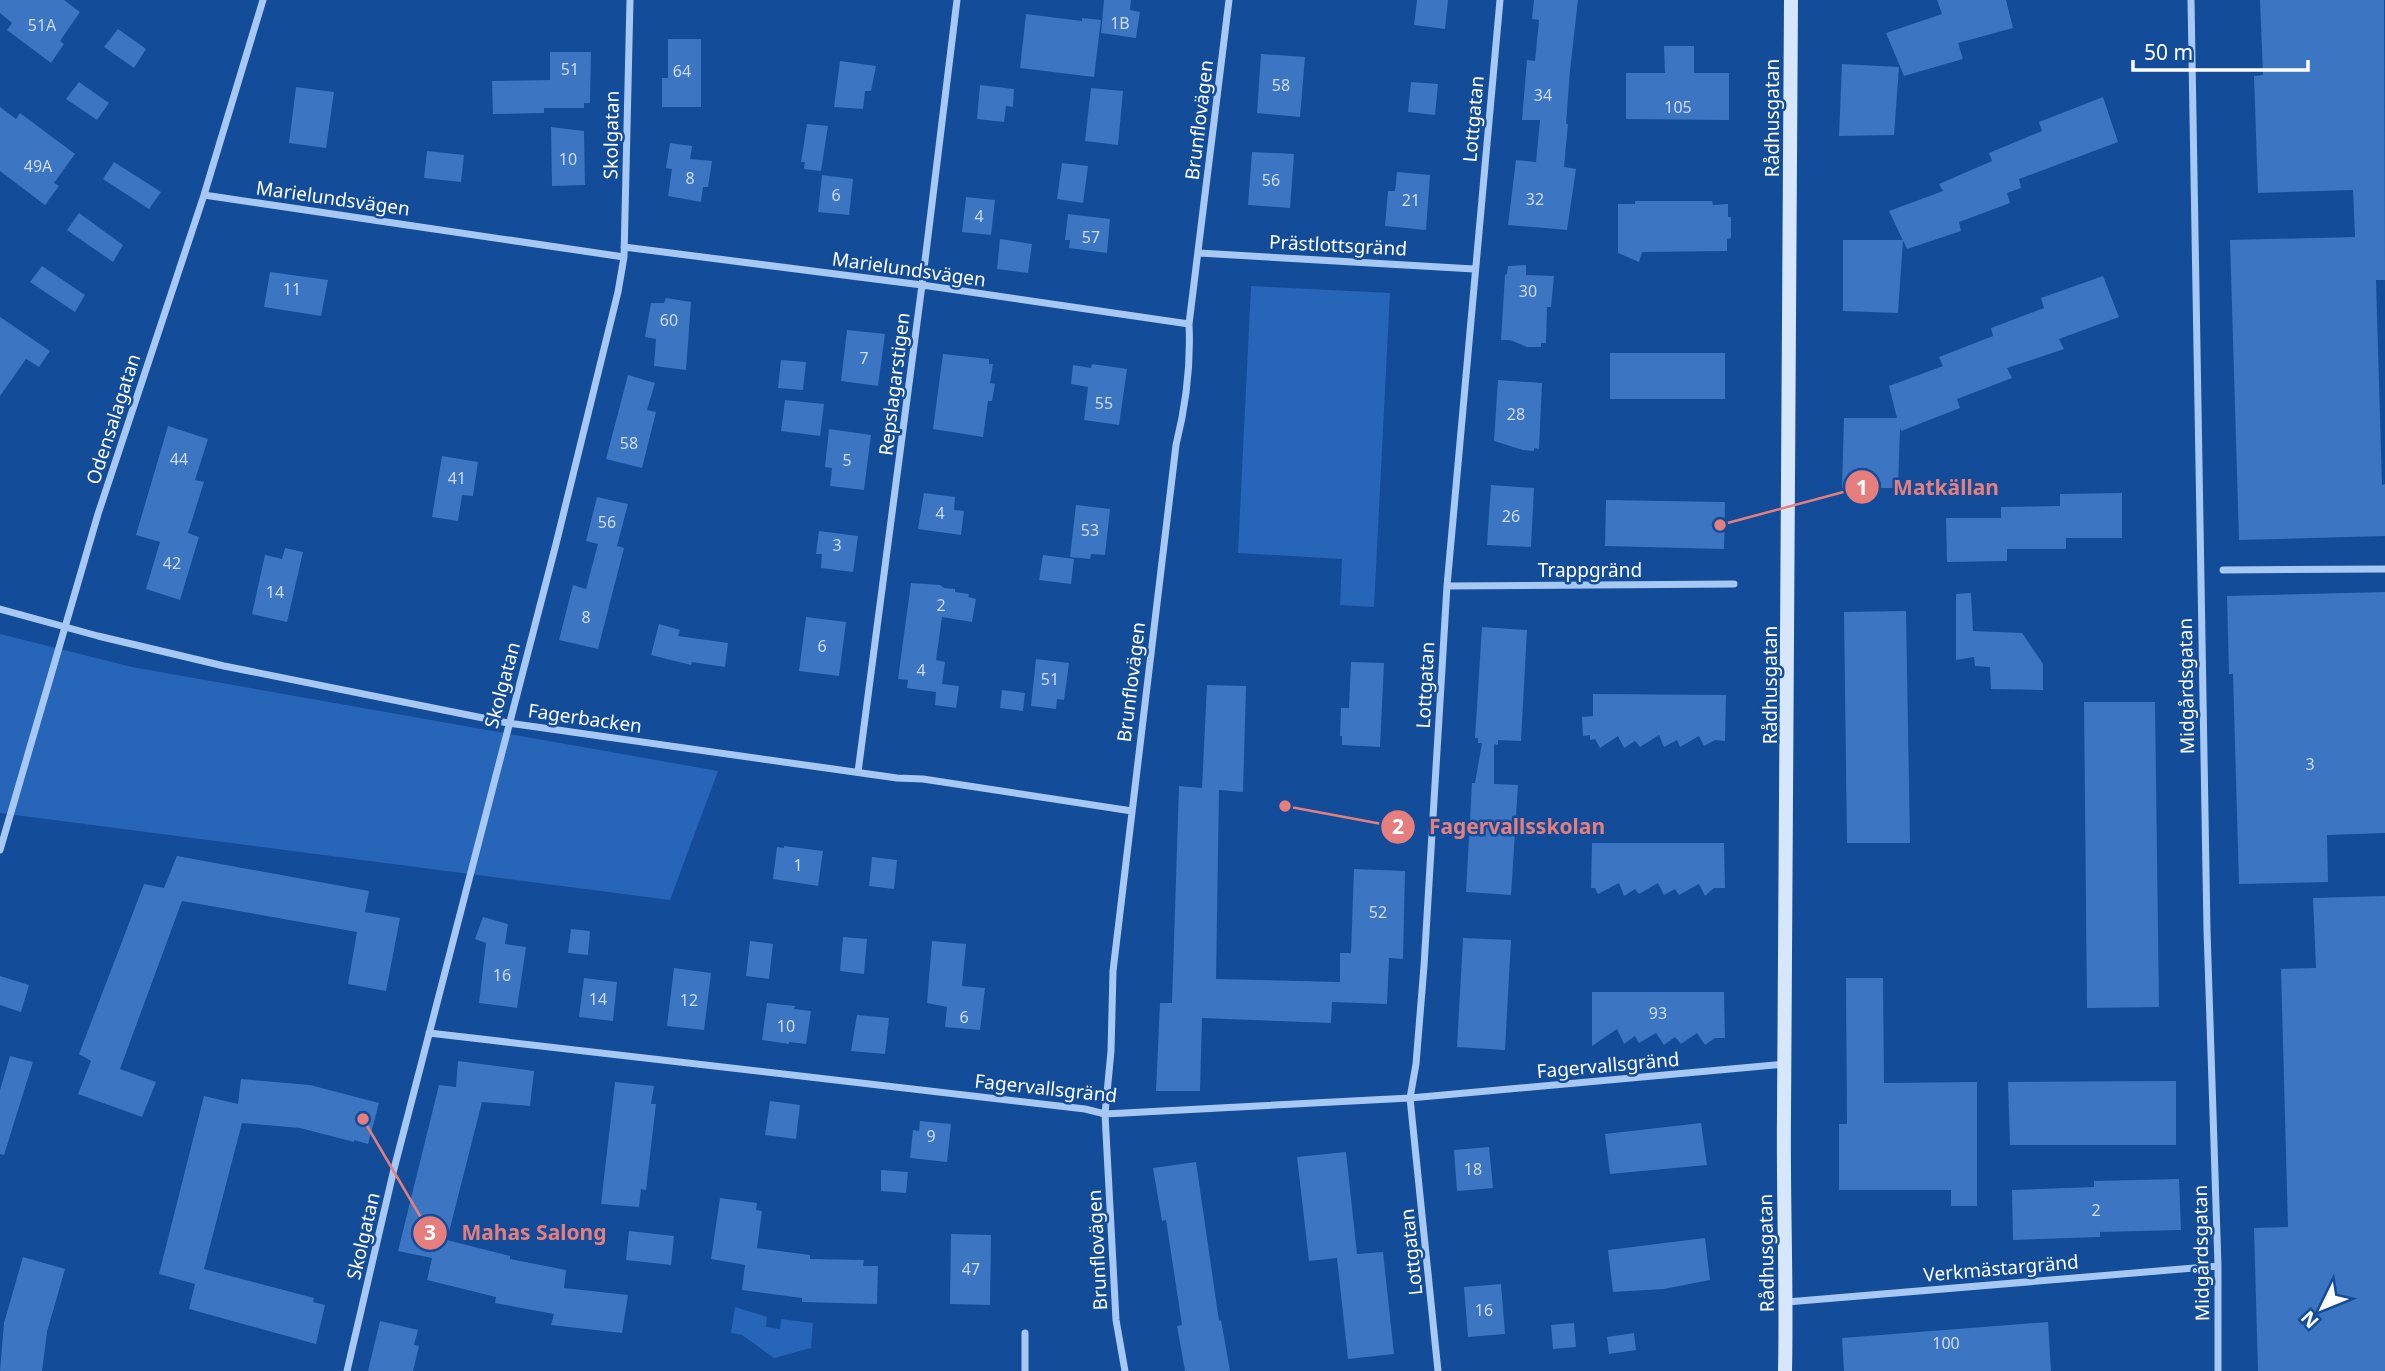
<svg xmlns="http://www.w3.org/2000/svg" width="2385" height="1371" viewBox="0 0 2385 1371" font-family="'Noto Sans',sans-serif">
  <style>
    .green { fill: #2665b7 }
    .building { fill: #3c75c1 }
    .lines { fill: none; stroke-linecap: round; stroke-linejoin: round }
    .street { stroke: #a6c8f3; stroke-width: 7 }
    .secondary { stroke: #d6e6fd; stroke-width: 14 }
    .labels { text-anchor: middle; stroke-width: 5; stroke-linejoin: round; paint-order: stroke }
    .number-label { font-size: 16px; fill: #cedcf0 }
    .street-label { font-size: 19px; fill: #fff; stroke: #134c99 }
    .leader { fill: none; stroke: #e67e7e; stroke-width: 2.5 }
    .callout-dot { fill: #e67e7e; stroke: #134c99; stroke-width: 2.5 }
    .mark-label { font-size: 21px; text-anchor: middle; font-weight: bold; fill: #fff }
    .callout-label { font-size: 21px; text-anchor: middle; font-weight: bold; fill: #e67e7e; stroke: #134c99; stroke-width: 5; stroke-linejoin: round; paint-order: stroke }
  </style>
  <rect width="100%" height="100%" fill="#134c99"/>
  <path class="green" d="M1251 286 1390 293 1374 607 1340 605 1342 559 1238 553Z
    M0 634 132 667 718 771 670 900 0 813Z
    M735 1307 767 1317 766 1327 780 1329 781 1319 813 1323 811 1348 774 1358 742 1335 731 1333Z"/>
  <path class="building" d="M0 0H64L80 12 60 41 64 44 51 63 7 30 12 23 0 13Z
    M1104 0H1131L1130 10 1140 12 1136 38 1101 33Z
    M1417 0H1448L1445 29 1414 25Z
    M1534 0H1578L1570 70 1566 124H1568L1564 167 1576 169 1567 230 1508 225 1516 160 1536 162 1540 120H1522L1527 60 1535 61 1539 20 1532 19Z
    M1937 0H2006L2013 28 1958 43 1963 59 1904 76 1886 33 1942 14Z
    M2260 0H2384L2385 280H2376L2382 485 2385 484V536L2239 540 2230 240 2355 237 2353 190 2258 193 2254 76 2263 75Z
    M1026 14 1082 21V18L1101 20 1094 77 1020 68Z
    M118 29 146 49 134 68 104 47Z
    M668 39H701V107H662V78H668Z
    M1664 46H1694V73H1729V120L1626 119V73H1665Z
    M550 52H591L590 103H584V108H544V113L493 114 492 81 550 80Z
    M1261 54 1305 57 1300 117 1257 113Z
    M840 61 876 66 871 91H865L863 109 834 107Z
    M1842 64 1899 67 1894 135 1839 136Z
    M79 82 109 103 97 120 66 99Z
    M1411 82 1438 84 1435 115 1408 112Z
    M980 85 1014 89 1013 107 1006 106 1004 122 977 119Z
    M296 87 334 92 326 148 289 143Z
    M1091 88 1123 91 1118 145 1085 141Z
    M2103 97 2118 142 2019 179 2021 188 2007 193 2010 203 1959 222 1961 231 1907 249 1889 211 1943 191 1939 184 1992 161 1989 153 2042 131 2039 122Z
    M0 107 16 119 20 113 75 154 54 183 59 186 45 205 0 171Z
    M807 124 828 126 821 171 804 169 805 162H801Z
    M551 127 584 131 585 185 552 186Z
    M670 143 692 146 690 159 712 161 708 187H703L701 202 668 196 672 169 666 168Z
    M427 151 464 155 461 182 424 178Z
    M1252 152 1294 154 1290 208 1248 205Z
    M114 162 161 192 149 209 103 179Z
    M1062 163 1088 166 1083 203 1057 199Z
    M1397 172 1430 175 1426 230 1385 226 1388 191H1395Z
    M822 175 853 179 849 215 818 212Z
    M966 197 995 200 991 235 962 232Z
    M1635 201H1712L1713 205 1728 204V217H1731V238L1727 239V251L1642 252 1639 262 1618 253V204H1635Z
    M79 213 123 245 113 262 67 230Z
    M1068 214 1110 219 1107 253 1069 248 1070 240H1065Z
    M1000 239 1032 244 1028 273 997 269Z
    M1843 240H1903L1898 313 1843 311Z
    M1526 265V275L1554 276 1551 307H1547L1546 343H1541V347H1527L1510 340H1501L1505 275 1507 274 1508 266Z
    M42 266 85 295 75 312 30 282Z
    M270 272 328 280 321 316 264 307Z
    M2103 276 2119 317 2059 339 2064 349 2007 368 2012 378 1957 399 1960 408 1901 431 1900 428 1898 488H1842L1844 418H1897L1889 386 1943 366 1939 357 1993 336 1991 328 2044 308 2041 298Z
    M666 298 691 302 686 370 654 366 656 339 645 337 651 303H664Z
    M0 317 50 351 39 367 26 359 0 396Z
    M847 330 885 334 878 386 841 381Z
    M1610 353H1725V399H1610Z
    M943 354 989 359V364H993L990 383 995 384 992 401H988L983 437 933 429Z
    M781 360 806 362 803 390 778 388Z
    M1092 364 1127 369 1119 425 1084 420 1088 387 1071 384 1073 365 1091 368Z
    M628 375 655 383 647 410 656 412 642 468 606 459Z
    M1498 380 1542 383 1539 449 1534 448V451L1523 450 1494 441Z
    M785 400 824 404 820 436 781 431Z
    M168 426 208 439 195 480 204 482 188 533 199 537 180 600 146 589 160 542 136 535Z
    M829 429 871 435 864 490 830 486 832 468 825 467Z
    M442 456 478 462 473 496 462 495 458 521 432 517Z
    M1491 485 1534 488 1531 547 1487 545Z
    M924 493 955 497 954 510 964 511 961 535 918 529Z
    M2122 493V538H2066V549H2007V561L1947 562 1946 518H2001V507L2060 506V494Z
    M597 497 628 504 617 546 624 548 598 649 559 640 573 585 586 589 598 544 586 541Z
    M1606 500 1725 502 1724 549 1605 546Z
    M1076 505 1110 509 1105 555 1091 554 1090 559 1070 557Z
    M819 531 858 536 853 572 821 568 822 554H816Z
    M285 548 303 552 287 622 252 614 265 555 282 559Z
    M1043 555 1074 559 1071 584 1039 580Z
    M911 583 940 585 944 588 955 589V592L969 594 968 597 976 599 972 622 942 617 936 660 945 662 942 684 959 686 956 708 935 705 936 692 907 688 908 680 898 679Z
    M2385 592V833L2327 835 2328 882 2239 884 2233 674H2229L2227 596Z
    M1971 593 1973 631 2022 633 2043 664V690L1991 689 1990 667 1975 666 1974 657 1956 660V594Z
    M1906 611 1910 843H1847L1844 612Z
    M806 617 846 622 839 676 799 671Z
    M659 624 680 630 678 636 728 643 725 667 692 662 691 665 651 655Z
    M1482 627 1527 630 1521 741 1498 740V745L1494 744V784L1518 785 1511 895 1466 892 1472 783H1475L1482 743H1478V738H1475Z
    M1036 659 1069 663 1064 700 1057 699 1056 709 1031 706Z
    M1351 662 1384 663 1380 747 1342 745V736H1340L1341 708H1349Z
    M1207 685 1246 686 1243 792 1219 790 1216 979 1340 982V953H1351L1354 869 1405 871 1403 959 1389 958 1387 1004 1332 1002 1331 1023 1202 1018 1200 1091H1156L1160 1003H1172L1179 786 1202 788Z
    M1002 690 1025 693 1023 711 1000 708Z
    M1593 694 1726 695 1725 741 1715 740 1704 746 1699 736 1680 747 1677 740 1664 747 1659 735 1640 747 1635 741 1624 748 1618 736 1600 748 1595 739 1590 740V735L1583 736 1582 717 1593 716Z
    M2084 702H2155L2159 1007 2087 1008Z
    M1592 843H1724L1725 888H1714L1705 896 1699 884 1679 895 1675 889 1664 895 1658 883 1639 894 1635 889 1624 896 1619 883 1598 894 1595 888H1591Z
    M784 846 823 851 818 886 773 879 777 847 784 848Z
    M177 856 369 891 365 912 400 918 386 991 348 984 357 932 182 901 120 1069 156 1082 142 1117 78 1094 91 1061 79 1054 144 884 164 888Z
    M872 857 897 860 894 889 869 886Z
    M2385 896V1371H2258L2254 1228 2288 1227 2281 969 2316 968 2313 898Z
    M483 917 508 924 505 944 526 947 517 1008 479 1003 486 943 475 939Z
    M571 929 590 931 588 955 568 953Z
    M843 937 867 939 864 974 840 971Z
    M1463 938 1511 940 1505 1050 1457 1047Z
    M750 941 773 944 769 979 746 976Z
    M932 941 966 944 962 986 985 988 980 1030 945 1027 947 1007 927 1003Z
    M674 968 711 973 704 1030 667 1026Z
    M0 976 29 985 21 1012 0 1005Z
    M584 978 617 982 613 1021 579 1017Z
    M1846 978H1883L1884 1083 1977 1082V1206H1951V1190H1839V1124H1847Z
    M1592 992H1724L1725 1038H1715L1705 1045 1697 1033 1681 1044 1675 1037 1664 1045 1656 1033 1639 1043 1635 1036 1624 1044 1617 1029 1592 1046Z
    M767 1003 795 1006 794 1009 811 1011 806 1044 789 1042V1044L762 1040Z
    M857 1015 889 1018 885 1054 851 1051Z
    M10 1056 33 1062 4 1155 0 1154V1090Z
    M458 1061 534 1071 530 1106 482 1102 447 1240 510 1256V1259L566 1270 564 1288 628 1295 622 1333 551 1325 554 1314 495 1303 496 1297 427 1280 432 1258 398 1251 439 1085 456 1087Z
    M241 1079 310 1085 379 1103 368 1144 354 1140V1142L300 1128 242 1123 204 1269 314 1298 313 1302 325 1305 316 1344 189 1309 195 1284 159 1274 204 1096 238 1104Z
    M2176 1081V1145H2010L2008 1082Z
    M615 1082 654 1086 651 1104H656L646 1190 641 1189 639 1207 601 1204Z
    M770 1101 800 1105 796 1139 765 1135Z
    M920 1121 951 1124 947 1162 910 1158 913 1130 919 1131Z
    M1701 1123 1707 1165 1610 1174 1605 1134Z
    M1489 1147 1493 1188 1457 1191 1454 1150Z
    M1346 1152 1357 1254 1383 1252 1394 1354 1348 1359 1337 1258 1309 1261 1297 1157Z
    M1196 1162 1219 1321 1221 1320 1230 1371H1185L1177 1326 1182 1325 1166 1220 1162 1221 1153 1168Z
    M881 1170 908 1172 906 1193 881 1191Z
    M2179 1179 2181 1230 2100 1232V1237L2013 1240 2012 1190 2094 1187V1181Z
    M720 1198 757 1203 756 1210 762 1211 757 1248 810 1255V1259L864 1260 863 1266H878L877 1304 802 1302V1298L742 1290 745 1265 711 1259Z
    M629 1231 674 1236 671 1265 626 1260Z
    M951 1234 991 1235 990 1305 950 1304Z
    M1705 1238 1710 1280 1664 1289 1613 1292 1608 1250Z
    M23 1257 65 1269 47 1332 42 1371H0L4 1323Z
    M1501 1284 1505 1334 1468 1337 1464 1287Z
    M380 1321 418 1330 414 1345 419 1346 413 1371H368Z
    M2048 1322 2051 1371H1844L1842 1338Z
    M1574 1323 1576 1347 1553 1349 1551 1325Z
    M1634 1333 1636 1350 1609 1354 1607 1337Z"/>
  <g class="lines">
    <path class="street" d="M2191 0 2207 930 2218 1266V1371
      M204 195 624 257
      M624 247 922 285 1189 324
      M1199 253 1474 269
      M2223 570 2385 569
      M1447 586 1734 584
      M0 609 98 636 224 666 508 723 897 778 923 779 1132 811
      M858 772 922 285 957 0
      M0 850 98 514 204 195 263 0
      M429 1033 1085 1109 1105 1114 1410 1098 1786 1064
      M1787 1302 2218 1266
      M1025 1333V1371
      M347 1371 394 1169 556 544 618 292 624 257 630 0
      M1125 1371 1116 1320 1105 1114 1111 1051 1113 971 1176 445C1186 405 1191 365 1189 324L1229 0
      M1438 1371 1410 1098 1416 1064 1424 966 1447 586 1500 0"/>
    <path class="secondary" d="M1785 1371C1787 1286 1783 1201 1784 1116 1789 744 1791 372 1791 0"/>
  </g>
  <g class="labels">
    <g class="number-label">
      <text x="1120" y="29">1B</text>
      <text x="42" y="31">51A</text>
      <text x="570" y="75">51</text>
      <text x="682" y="77">64</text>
      <text x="1281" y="91">58</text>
      <text x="1543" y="101">34</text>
      <text x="1678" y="113">105</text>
      <text x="568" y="165">10</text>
      <text x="38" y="172">49A</text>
      <text x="690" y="184">8</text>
      <text x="1271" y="186">56</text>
      <text x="836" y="201">6</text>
      <text x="1535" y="205">32</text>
      <text x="1411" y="206">21</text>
      <text x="979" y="222">4</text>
      <text x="1091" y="243">57</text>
      <text x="292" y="295">11</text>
      <text x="1528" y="297">30</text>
      <text x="669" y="326">60</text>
      <text x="864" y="364">7</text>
      <text x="1104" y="409">55</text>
      <text x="1516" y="420">28</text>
      <text x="629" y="449">58</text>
      <text x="179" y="465">44</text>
      <text x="847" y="466">5</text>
      <text x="457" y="484">41</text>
      <text x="940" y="519">4</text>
      <text x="1511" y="522">26</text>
      <text x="607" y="528">56</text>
      <text x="1090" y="536">53</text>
      <text x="837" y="551">3</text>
      <text x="172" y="569">42</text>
      <text x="275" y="598">14</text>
      <text x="941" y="611">2</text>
      <text x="586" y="623">8</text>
      <text x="822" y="652">6</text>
      <text x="921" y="676">4</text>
      <text x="1050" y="685">51</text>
      <text x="2310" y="770">3</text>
      <text x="798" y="871">1</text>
      <text x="1378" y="918">52</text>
      <text x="502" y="981">16</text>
      <text x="598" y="1005">14</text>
      <text x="689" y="1006">12</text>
      <text x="1658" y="1019">93</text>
      <text x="964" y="1023">6</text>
      <text x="786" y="1032">10</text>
      <text x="931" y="1142">9</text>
      <text x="1473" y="1175">18</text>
      <text x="2096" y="1216">2</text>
      <text x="971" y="1275">47</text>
      <text x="1484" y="1316">16</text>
      <text x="1946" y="1349">100</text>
    </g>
    <g class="street-label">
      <text transform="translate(1772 118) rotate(-90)" y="7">Rådhusgatan</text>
      <text transform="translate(1473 119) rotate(-85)" y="7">Lottgatan</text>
      <text transform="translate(1199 120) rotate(-83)" y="7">Brunflovägen</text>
      <text transform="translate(611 135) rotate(-89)" y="7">Skolgatan</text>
      <text transform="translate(333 198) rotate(8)" y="7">Marielundsvägen</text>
      <text transform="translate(1338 245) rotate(3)" y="7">Prästlottsgränd</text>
      <text transform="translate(909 269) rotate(8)" y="7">Marielundsvägen</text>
      <text transform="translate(894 384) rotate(-83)" y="7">Repslagarstigen</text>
      <text transform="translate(113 419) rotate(-72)" y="7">Odensalagatan</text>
      <text x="1590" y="577">Trappgränd</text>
      <text transform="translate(1131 682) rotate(-83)" y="7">Brunflovägen</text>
      <text transform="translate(502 685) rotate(-75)" y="7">Skolgatan</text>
      <text transform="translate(1425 685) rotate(-87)" y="7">Lottgatan</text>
      <text transform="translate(1770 685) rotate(-90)" y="7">Rådhusgatan</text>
      <text transform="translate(2186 686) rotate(-91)" y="7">Midgårdsgatan</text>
      <text transform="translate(585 718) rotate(8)" y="7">Fagerbacken</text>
      <text transform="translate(1608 1065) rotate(-5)" y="7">Fagervallsgränd</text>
      <text transform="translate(1046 1088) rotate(6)" y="7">Fagervallsgränd</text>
      <text transform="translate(363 1236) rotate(-77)" y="7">Skolgatan</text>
      <text transform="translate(1097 1250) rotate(-93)" y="7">Brunflovägen</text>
      <text transform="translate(1411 1252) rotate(-96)" y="7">Lottgatan</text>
      <text transform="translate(1766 1253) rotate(-91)" y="7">Rådhusgatan</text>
      <text transform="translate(2201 1253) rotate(-91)" y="7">Midgårdsgatan</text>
      <text transform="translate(2001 1268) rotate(-5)" y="7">Verkmästargränd</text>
    </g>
  </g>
  <path class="leader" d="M1720 525L1862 487M1285 806L1398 827M363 1119L430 1233"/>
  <g class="callout-dot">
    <circle cx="1720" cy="525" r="7"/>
    <circle cx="1285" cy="806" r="7"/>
    <circle cx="363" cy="1119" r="7"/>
    <circle cx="1862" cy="487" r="18"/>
    <circle cx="1398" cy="827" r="18"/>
    <circle cx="430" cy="1233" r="18"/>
  </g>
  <g class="mark-label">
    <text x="1862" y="495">1</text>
    <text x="1398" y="834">2</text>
    <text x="430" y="1240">3</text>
  </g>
  <g class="callout-label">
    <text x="1946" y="495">Matkällan</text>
    <text x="1517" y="834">Fagervallsskolan</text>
    <text x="534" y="1240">Mahas Salong</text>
  </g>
  <g transform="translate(2322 1308) rotate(227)" stroke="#134c99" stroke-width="5" paint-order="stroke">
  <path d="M0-5L12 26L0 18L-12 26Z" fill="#ffffff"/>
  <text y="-10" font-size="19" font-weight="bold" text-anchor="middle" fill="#ffffff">N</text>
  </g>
  <path d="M2133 60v10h175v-10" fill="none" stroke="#ffffff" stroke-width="3.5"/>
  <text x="2144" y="60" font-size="21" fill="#ffffff" stroke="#134c99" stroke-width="5" paint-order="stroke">50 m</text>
</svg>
